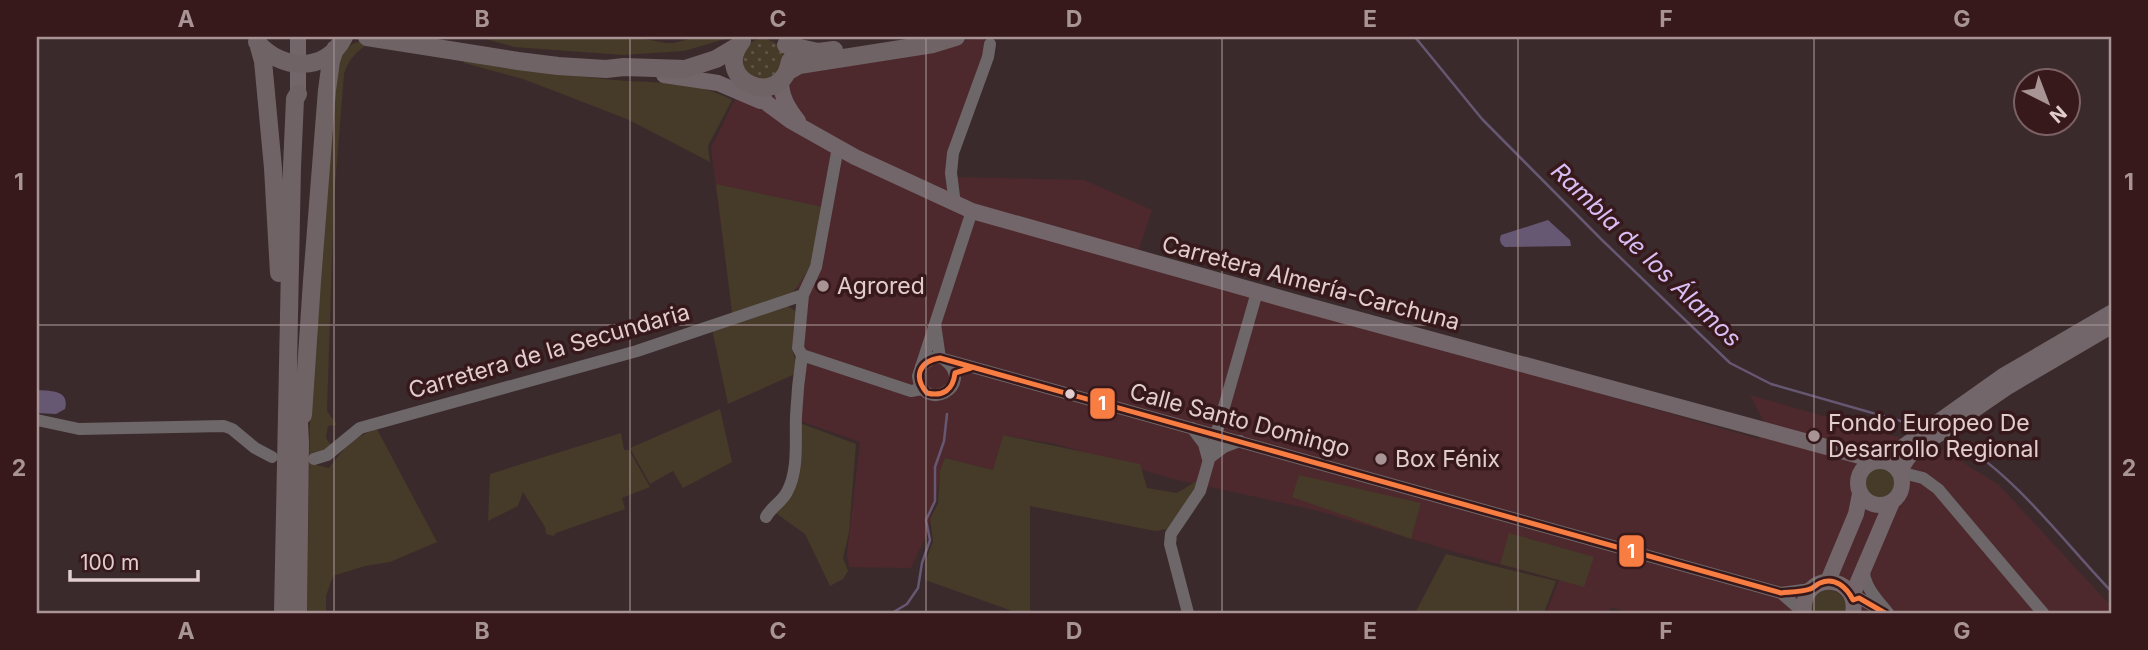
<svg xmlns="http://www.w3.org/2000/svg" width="2148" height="650" viewBox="0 0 2148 650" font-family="Inter,sans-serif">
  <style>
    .built { fill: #4d292d }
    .grass { fill: #463a28 }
    .garden { fill: url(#garden-dots) }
    .water { fill: #665772 }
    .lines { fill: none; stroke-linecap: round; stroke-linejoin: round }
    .stream { stroke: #665772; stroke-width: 2.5 }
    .minor { stroke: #6d676a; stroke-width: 12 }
    .major { stroke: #72666a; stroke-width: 16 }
    .highway { stroke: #706366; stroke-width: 18 }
    .bus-1-casing { stroke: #37191c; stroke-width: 10 }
    .bus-1 { stroke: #f77d43; stroke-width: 5 }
    .grid { fill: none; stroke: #a89495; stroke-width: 2; stroke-opacity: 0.55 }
    .poi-dot { fill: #a89495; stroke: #37191c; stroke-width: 2.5 }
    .bus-dot { fill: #e2cdce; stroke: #37191c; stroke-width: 2.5 }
    .labels { text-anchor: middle; stroke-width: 7; stroke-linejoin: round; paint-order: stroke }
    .street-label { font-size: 23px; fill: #e2cdce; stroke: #37191c }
    .poi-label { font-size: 23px; fill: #e2cdce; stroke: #37191c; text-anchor: start }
    .water-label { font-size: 24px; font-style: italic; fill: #d8bef4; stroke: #37191c }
    .line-badge { stroke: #37191c; stroke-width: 2.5 }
    .badge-label { font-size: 19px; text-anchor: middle; font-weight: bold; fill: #fff }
    .neatline { fill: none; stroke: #a89495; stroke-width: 2.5 }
    .grid-label { font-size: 23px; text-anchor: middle; font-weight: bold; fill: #a89495 }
  </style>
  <defs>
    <pattern id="garden-dots" width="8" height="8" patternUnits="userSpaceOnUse" patternTransform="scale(1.75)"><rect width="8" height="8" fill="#463a28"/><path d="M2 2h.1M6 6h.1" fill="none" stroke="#605546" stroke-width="1.8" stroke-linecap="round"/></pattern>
  </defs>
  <rect width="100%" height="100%" fill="#3b2a2b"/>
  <path class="built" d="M984 37 988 59 956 152 954 177 1084 180 1152 210 1135 261 1759 439 1764 422 1750 395 1943 450 1999 485 2111 606V613H1631L1610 607 1608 613H1546L1559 580 1465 555 1315 510 1173 479 1056 444 1003 435 993 470 945 458 926 536 911 568 849 567 847 554 860 442 795 419 804 365 799 288 755 304 732 310 711 148 736 97 799 68 870 58Z"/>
  <path class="grass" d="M479 37H635L665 43H674L689 39 691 37H732L684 51 623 55 514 47Z
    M364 41 368 44C356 52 348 60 344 74L334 198 327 411 337 425 328 426 326 438 331 445 321 452 312 453V464L329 468C344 448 353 437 377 429L437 542 390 562 365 566 333 576 326 596V613H307L310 412 338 59C345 49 351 42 364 41Z
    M464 57C514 68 564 75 615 80 657 84 692 79 732 100L708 146 710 162 629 120 565 95 523 79 464 63Z
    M716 184 823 207 810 268 794 291 790 296 735 314 732 312Z
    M787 306 796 311 792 350 796 361 795 374 728 404 712 329Z
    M720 409 732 462 683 488 673 471 650 484 630 448Z
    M800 423 856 444 849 532 843 558 848 571 843 579 830 586 805 534 774 512 792 495 795 484Z
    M621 433 624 450H629L650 487 622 498 625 509 556 533 554 536 546 534 545 527 523 492 518 506 488 521 490 474Z
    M1003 435 1140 464 1147 488 1177 493 1195 482 1199 483 1168 529 1155 531 1030 506V613H1018L925 580V563L933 541 930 519 938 503 940 471 945 458 993 470Z
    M1864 483a16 16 0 1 1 32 0a16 16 0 1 1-32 0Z
    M1299 475 1421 503 1411 539 1292 497Z
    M1509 533 1594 557 1584 587 1500 564Z
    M1446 554 1556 581 1544 613H1415Z
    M1825 589C1839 591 1849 597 1844 613H1812C1810 600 1814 595 1825 589Z"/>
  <path class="garden" d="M759 39C773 39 780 44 784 57L776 77 762 81 744 70C741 55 744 44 759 39Z"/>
  <path class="water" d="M1548 220 1570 240 1571 246 1505 247C1500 244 1499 240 1501 235Z
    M37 390C51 391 70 390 65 409L56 414 37 413Z"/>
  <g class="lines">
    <path class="stream" d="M1415 37 1482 119 1602 240 1730 363 1771 384 1904 422
      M1960 443C2017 478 2065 543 2111 591
      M892 613 907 604 918 588 922 563 930 540 926 520 935 501V467L944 441 947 414"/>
    <path class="minor" d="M955 204 951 173 953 153 988 57 990 44
      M935 324 940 358
      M802 355 911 391 922 389
      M945 360C977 386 922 415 918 376L972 211
      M921 366 933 358H940L1781 593 1811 589
      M37 420 79 429 224 426 232 429 255 448 272 457
      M1192 428 1204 444 1208 459 1224 447 1240 441
      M314 459 327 455 360 428 637 351 803 295
      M1899 472 1923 478 1938 489 2043 613
      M766 517C771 507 782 502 787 492 799 470 795 440 796 416 797 395 799 375 802 355L798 348 803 295 816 267 838 147
      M1863 568C1865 588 1876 598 1888 613
      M1781 593 1804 613
      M1853 600 1859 598 1882 611
      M1188 613 1170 544 1171 534 1200 491 1257 292"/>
    <path class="major" d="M664 75 718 83 760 101
      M781 81C781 97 788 108 798 121
      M750 85 768 104 791 121 855 157 972 211 1305 305 1878 461
      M298 94V37
      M1858 483a22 22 0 1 1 44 0a22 22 0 1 1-44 0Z
      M1883 461 2003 376 2111 313
      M1899 472 1907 459 1914 451 2009 386 2111 326
      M1828 581 1856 514 1860 494
      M1852 596 1892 502
      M1804 613C1800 570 1860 573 1853 613"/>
    <path class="highway" d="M367 37 518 61 558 66 606 69 624 67 685 69 716 59 738 46
      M742 41C710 80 782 112 790 61
      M257 42C281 71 326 73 344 37
      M258 43 263 61 273 168 279 273
      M786 45 818 52 834 50
      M787 72 799 65 933 44 956 37
      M303 415 312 281 327 90 331 61 335 49
      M283 613 292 167 295 99 298 94
      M298 613 300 443 298 403"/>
    <defs>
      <path id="bus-1" d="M971 368 955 373C953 390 943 397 927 393 913 377 919 361 940 358L1781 593C1790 592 1802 592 1810 589 1814 588 1817 584 1820 583 1835 576 1847 588 1853 600L1859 598 1885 613"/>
    </defs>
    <use href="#bus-1" class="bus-1-casing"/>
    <use href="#bus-1" class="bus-1"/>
  </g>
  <path class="grid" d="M334 37V613M630 37V613M926 37V613M1222 37V613M1518 37V613M1814 37V613M37 325H2111"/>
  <g class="poi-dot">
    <circle cx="823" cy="286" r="7"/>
    <circle cx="1814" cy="436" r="7"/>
    <circle cx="1381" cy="459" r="7"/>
  </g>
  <circle class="bus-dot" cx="1070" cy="394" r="6"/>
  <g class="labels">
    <g class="street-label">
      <text transform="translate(1311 283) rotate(15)" y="8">Carretera Almería-Carchuna</text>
      <text transform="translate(549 351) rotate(-16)" y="8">Carretera de la Secundaria</text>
      <text transform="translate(1240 420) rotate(15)" y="8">Calle Santo Domingo</text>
    </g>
    <g class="poi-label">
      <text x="837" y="294">Agrored</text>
      <text x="1828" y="431">Fondo Europeo De<tspan x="1828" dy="26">Desarrollo Regional</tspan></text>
      <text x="1395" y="467">Box Fénix</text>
    </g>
    <g class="water-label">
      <text transform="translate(1646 255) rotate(44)" y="8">Rambla de los Álamos</text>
    </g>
  </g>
  <g class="line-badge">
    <rect x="1089" y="387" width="27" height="33" rx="7" fill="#f77d43"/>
    <rect x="1618" y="534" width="27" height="34" rx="7" fill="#f77d43"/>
  </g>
  <g class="badge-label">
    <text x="1102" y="410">1</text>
    <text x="1631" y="558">1</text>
  </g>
  <rect width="2148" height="650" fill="none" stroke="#37191c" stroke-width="77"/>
  <g transform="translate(2047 102) rotate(138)"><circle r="33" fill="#37191c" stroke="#7b6163" stroke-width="2"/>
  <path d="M0-5L12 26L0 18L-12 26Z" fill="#a89495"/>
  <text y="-10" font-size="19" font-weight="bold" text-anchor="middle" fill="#e2cdce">N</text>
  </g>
  <path d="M70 570v10h128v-10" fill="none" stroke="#e2cdce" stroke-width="3.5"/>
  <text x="80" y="570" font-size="21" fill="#e2cdce" stroke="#37191c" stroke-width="5" paint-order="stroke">100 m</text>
  <rect x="38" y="38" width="2072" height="574" class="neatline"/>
  <g class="grid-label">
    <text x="186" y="27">A</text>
    <text x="482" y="27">B</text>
    <text x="778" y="27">C</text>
    <text x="1074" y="27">D</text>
    <text x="1370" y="27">E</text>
    <text x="1666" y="27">F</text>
    <text x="1962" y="27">G</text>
    <text x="19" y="190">1</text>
    <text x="2129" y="190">1</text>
    <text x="19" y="476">2</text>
    <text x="2129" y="476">2</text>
    <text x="186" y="639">A</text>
    <text x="482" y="639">B</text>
    <text x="778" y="639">C</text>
    <text x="1074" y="639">D</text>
    <text x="1370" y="639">E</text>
    <text x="1666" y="639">F</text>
    <text x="1962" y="639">G</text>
  </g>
</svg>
